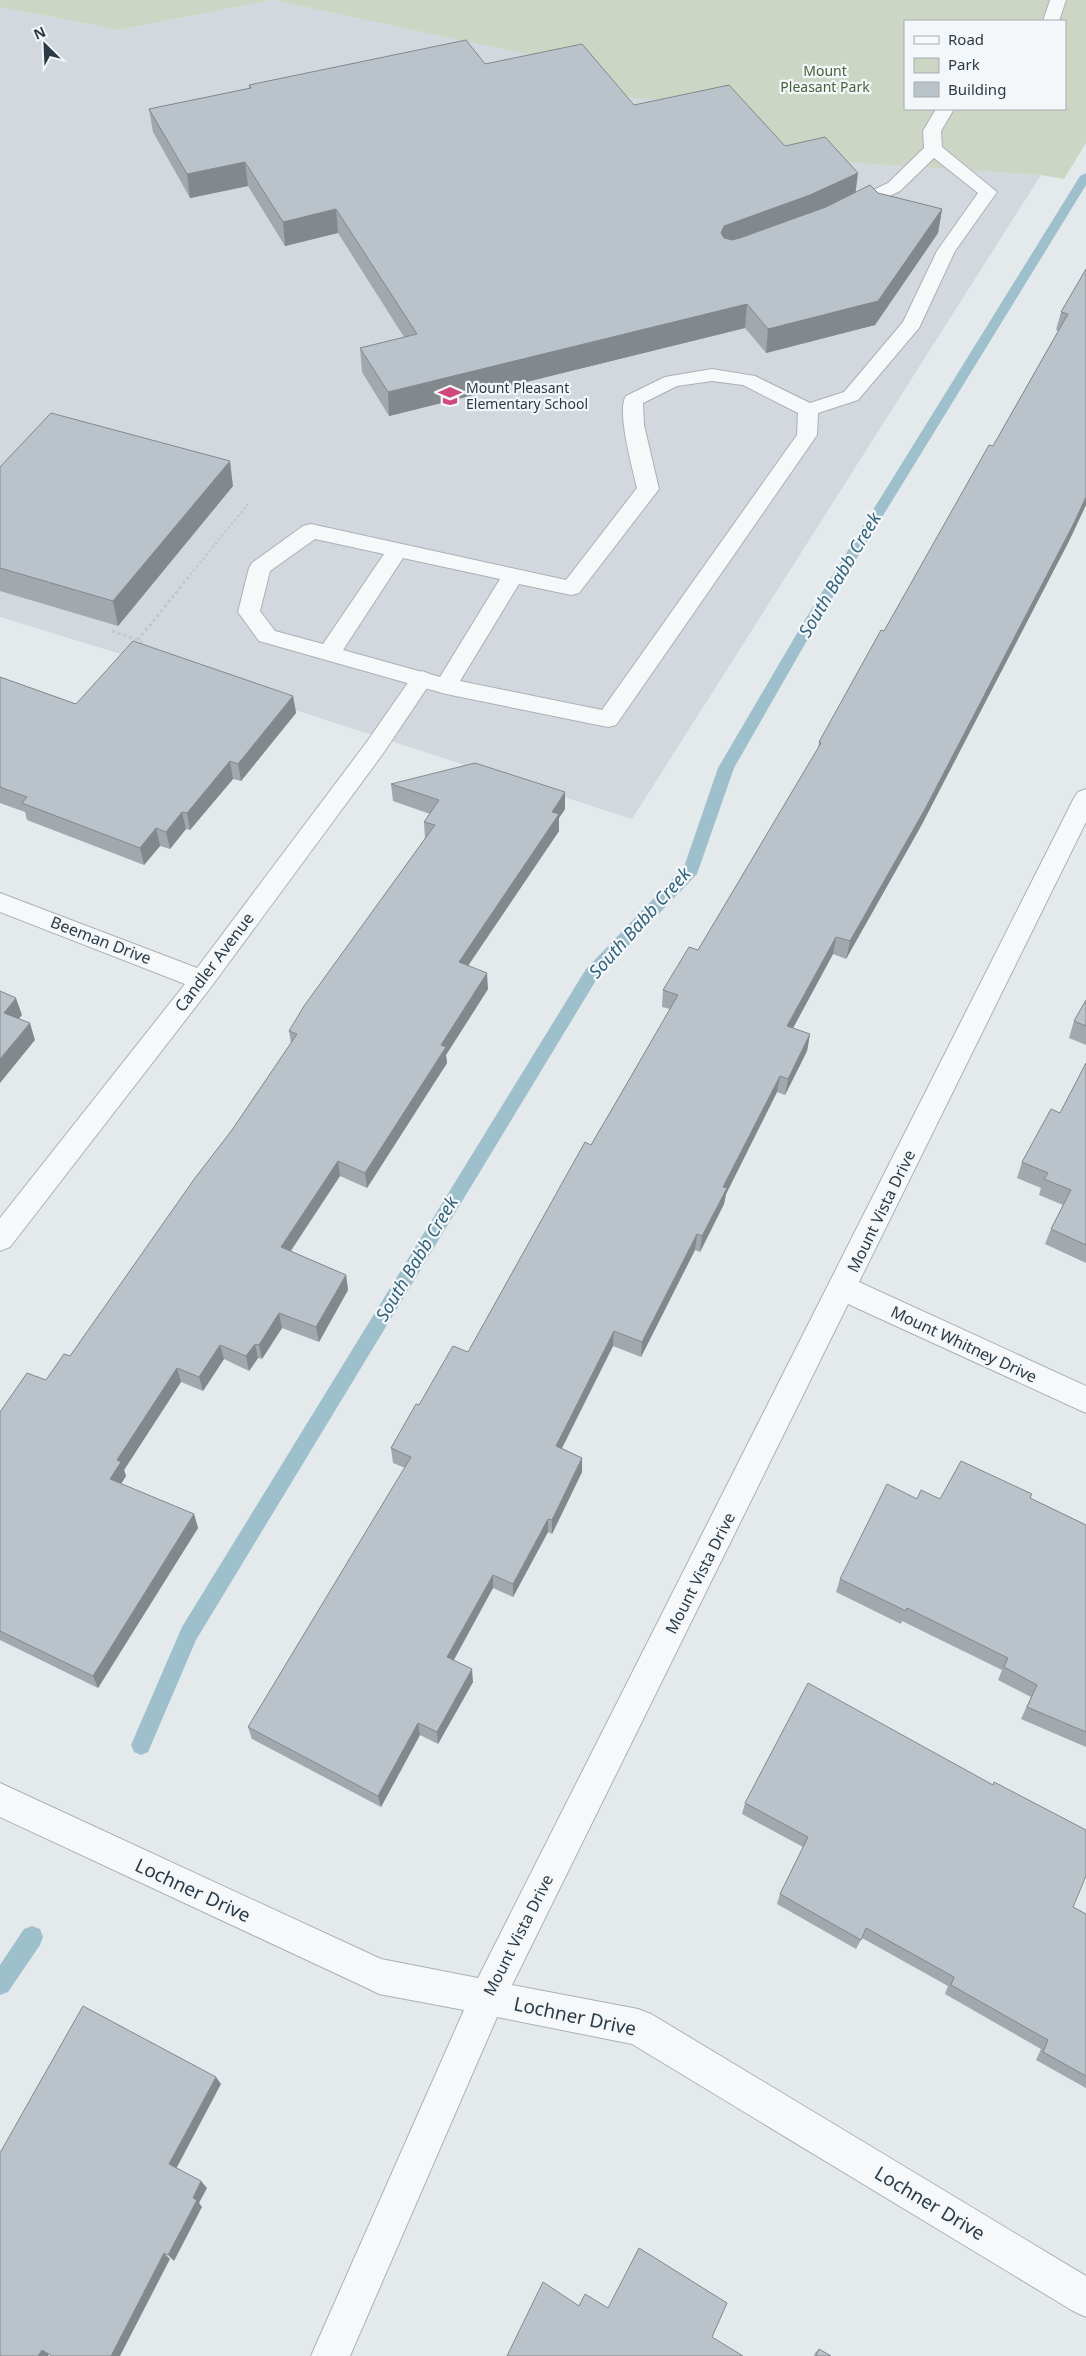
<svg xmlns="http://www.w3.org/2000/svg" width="1086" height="2356" viewBox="0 0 1086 2356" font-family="'Noto Sans',sans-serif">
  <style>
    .built { fill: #d2d8de }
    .green { fill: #cdd6c4; fill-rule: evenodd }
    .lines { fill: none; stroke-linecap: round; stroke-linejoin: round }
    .stream { fill: #9ebfcc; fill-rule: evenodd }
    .lane-casing { stroke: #a9b1b7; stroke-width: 2 }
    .street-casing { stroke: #a9b1b7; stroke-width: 2 }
    .path-far1 { stroke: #c2c7cb; stroke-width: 2; stroke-dasharray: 2.5 2.5; stroke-linecap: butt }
    .path { stroke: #c2c7cb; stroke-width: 3; stroke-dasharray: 3 3; stroke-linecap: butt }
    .lane { fill: #f7f8fa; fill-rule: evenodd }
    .street { fill: #f7f8fa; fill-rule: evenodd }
    .wall { fill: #a1a8ae }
    .shaded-wall { fill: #83888d }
    .building { fill: #bbc3ca; stroke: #83888d }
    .labels { text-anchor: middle; stroke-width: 4.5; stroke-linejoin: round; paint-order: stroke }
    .far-park-label { font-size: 14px; fill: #496138; stroke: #f3f7f9 }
    .far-poi-label { font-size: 14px; fill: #2b3a45; stroke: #f3f7f9; text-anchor: start }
    .street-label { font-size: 16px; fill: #2b3a45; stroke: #f3f7f9 }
    .water-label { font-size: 18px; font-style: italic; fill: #34637a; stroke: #f3f7f9 }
    .near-street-label { font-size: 19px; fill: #2b3a45; stroke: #f3f7f9 }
  </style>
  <rect width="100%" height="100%" fill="#e4e9ec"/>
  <path class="built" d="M273 0 587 67 730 108 825 161 1041 175 632 819 137 659 0 617V7L119 30Z"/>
  <path class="green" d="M0 0H1086V143L1064 179 1041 175 825 161 760 142 730 108 611 95 586 67 273 0 119 30 0 7ZM905 21H1065V109H905Z"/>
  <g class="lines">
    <path class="stream" d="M1086 173V185L817 623 734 768 697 874 598 977 196 1640 148 1752 141 1755 134 1752 131 1745 182 1627 586 969 684 867 718 768 803 623 1080 176Z
      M32 1926 40 1929 43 1937 40 1945 8 1992 0 1995V1965L24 1929Z"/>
    <defs>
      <path id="lane" d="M1050 0H1066L1059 21H1043Z
        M936 109H954L941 131 942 147 997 192 955 251 919 328 858 400 818 413 817 435 616 725 608 727 446 694 259 641 238 612 249 568 252 563 303 526 311 524 566 580 637 488C633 470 616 410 626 396L665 377 712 369 755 376 810 403 844 392 903 322 937 251 978 193 934 158 900 191 852 214H840L837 210 840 206 888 183 924 148 923 131ZM712 381 743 385 798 413 797 435 602 710 460 681 519 584 571 595 579 593 659 489 644 425 643 403 677 386ZM315 539 384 554 323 644 275 631 260 611 270 571ZM403 558 500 579 440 677 343 650Z"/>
      <path id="street" d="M422 671 430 674 433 679 382 755 211 987 10 1247 0 1251V1218L185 984 0 912V893L197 968 366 743 414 674Z
        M1086 789V822L859 1282 1086 1386V1413L848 1304 512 1985 638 2009 651 2014 1086 2276V2317L1073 2311 632 2044 497 2017 350 2356H311L464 2010 379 1994 367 1988 0 1817V1783L381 1959 478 1978 1074 798 1078 792Z"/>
    </defs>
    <use href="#lane" class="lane-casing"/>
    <use href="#street" class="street-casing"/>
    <path class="path-far1" d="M190 575 248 504"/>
    <path class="path" d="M112 631 138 640 147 648
      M138 640 191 574"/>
    <use href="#lane" class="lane"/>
    <use href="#street" class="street"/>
  </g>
  <path class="wall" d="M485 64 785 146 856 192 878 193 942 209 938 233 875 325 766 353 745 328 389 416 362 372 360 348 404 337 338 233 285 246 248 186 190 198 153 132 149 109 249 89V85Z
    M1086 269V505L1069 541 921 826 846 959 833 954 793 1028 810 1034 807 1051 785 1095 777 1092 726 1194 724 1204 700 1252 695 1250 641 1357 613 1346 562 1448 582 1458V1472L552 1534 548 1532 513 1597 493 1588 454 1660 473 1682 438 1744 420 1735 381 1807 252 1739 248 1727 405 1468 393 1463 391 1448 419 1405 468 1352 591 1145 670 1009 662 1007 663 990 698 950 818 749 819 742 993 446 1058 331 1056 330 1061 312Z
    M0 467 233 486 118 626 0 591Z
    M0 677 76 704 293 696 296 713 241 781 233 779 190 830 186 829 170 849 160 846 144 865 27 820 25 812 0 803Z
    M391 784 565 809 559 818V831L468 966 488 989 446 1055 447 1063 367 1188 340 1176 291 1251 346 1275 348 1290 319 1342 282 1328 262 1359 258 1358 249 1371 224 1359 203 1391 181 1382 124 1470 126 1476 121 1484 194 1514 198 1528 98 1688 0 1640V1412L46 1380 70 1356 232 1130 291 1043 289 1031 425 838 424 822 430 814 393 801Z
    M1086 1000V1045L1069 1038 1074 1021Z
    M1086 1063V1263L1045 1244 1051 1229 1063 1205 1039 1195 1041 1188 1017 1178 1022 1162 1060 1113Z
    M1030 1498 1086 1525V1747L1021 1719 1031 1697 998 1680 1002 1670 902 1621 901 1624 836 1592 840 1579 917 1499Z
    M745 1803 1073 1907 1086 1914V2088L1036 2060 1041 2049 945 1994 948 1986 862 1938 856 1949 777 1904 780 1894 803 1847 742 1814Z
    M819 2349 831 2356H814L815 2353Z"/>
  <path class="shaded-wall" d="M245 162 248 186 190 198 187 174Z
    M858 173 855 197 722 250 721 233 724 226Z
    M336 209 338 233 285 246 283 222Z
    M942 209 938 233 875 325 766 353 768 329Z
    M747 304 745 328 389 416 388 392Z
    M230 461 233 486 118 626 113 601Z
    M1086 497V505L1069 541 921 826 846 959 850 941Z
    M293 696 296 713 241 781 238 764Z
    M230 761 233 779 190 830 187 813Z
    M565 792V809L559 818V831L459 979V962Z
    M182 812 186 829 170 849 166 832Z
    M156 828 160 846 144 865 140 848Z
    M836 937 833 954 785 1043 787 1026Z
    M487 973 488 989 446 1055 447 1063 367 1188 365 1173 441 1045Z
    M16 998 22 1015 9 1030 4 1013Z
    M30 1023 35 1040 0 1083V1059Z
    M810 1034 807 1051 785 1095 788 1079Z
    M780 1076 777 1092 726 1194 724 1204 700 1252 702 1236 723 1187Z
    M338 1161 340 1176 283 1262 281 1247Z
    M697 1234 695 1250 641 1357 642 1342Z
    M346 1275 348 1290 319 1342 316 1327Z
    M279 1313 282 1328 262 1359 259 1345Z
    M614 1331 613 1346 556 1460V1446Z
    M255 1344 258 1358 249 1371 246 1356Z
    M220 1345 224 1359 203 1391 199 1377Z
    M177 1368 181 1382 124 1470 126 1476 115 1493 110 1479 117 1460Z
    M582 1458V1472L552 1534V1520Z
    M194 1514 198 1528 98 1688 93 1676Z
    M548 1519V1532L513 1597V1584Z
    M493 1575V1588L448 1670 447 1657Z
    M472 1669 473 1682 438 1744 437 1732Z
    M418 1723 420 1735 381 1807 378 1796Z
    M216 2077 221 2084 175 2171 169 2164Z
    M201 2181 207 2188 199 2203 202 2207 174 2261 168 2255 193 2198Z
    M164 2253 170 2259 120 2356H111Z
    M42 2350 49 2354 48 2356H38Z"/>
  <path class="building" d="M466 40 485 64 582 44 634 105 729 85 785 146 825 137 858 173 810 195 724 226 721 233 724 238 732 240 740 238 826 207 870 185 878 193 942 209 878 301 768 329 747 304 388 392 360 348 417 334 336 209 283 222 245 162 187 174 149 109 251 88 249 85Z
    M1086 269V497L1074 523 925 809 850 941 836 937 787 1026 810 1034 788 1079 780 1076 723 1187 727 1188 702 1236 697 1234 642 1342 614 1331 556 1446 582 1458 552 1520 548 1519 513 1584 493 1575 447 1657 472 1669 437 1732 418 1723 378 1796 248 1727 411 1457 391 1448 416 1404 419 1405 453 1346 468 1352 585 1142 591 1145 618 1099 678 995 663 990 689 947 698 950 821 743 819 742 881 630 884 631 989 445 993 446 1068 314 1061 312Z
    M51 413 230 461 113 601 0 568V467Z
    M133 641 293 696 238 764 230 761 187 813 182 812 166 832 156 828 140 848 22 803 27 797 0 787V677L76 704Z
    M475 763 565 792 552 812 559 814 459 962 487 973 441 1045 446 1047 365 1173 338 1161 281 1247 346 1275 316 1327 279 1313 259 1345 255 1344 246 1356 220 1345 199 1377 177 1368 117 1460 121 1462 110 1479 194 1514 93 1676 0 1631V1412L27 1373 46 1380 64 1354 70 1356 195 1178 232 1130 297 1034 289 1031 304 1006 435 825 424 822 439 800 391 784Z
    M0 991 16 998 4 1013 30 1023 0 1059Z
    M1086 1000V1026L1074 1021Z
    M1086 1063V1245L1051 1229 1071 1190 1044 1179 1048 1173 1022 1162 1051 1109 1060 1113Z
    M961 1461 1032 1494 1030 1498 1086 1525V1732L1027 1707 1037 1685 1004 1667 1008 1658 907 1608 906 1611 840 1579 887 1484 917 1499 921 1490 940 1499Z
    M808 1683 993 1785 994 1782 1086 1830V1876L1073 1907 1086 1914V2076L1043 2052 1048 2040 951 1985 954 1977 866 1928 861 1940 780 1894 808 1837 745 1803Z
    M83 2006 216 2077 169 2164 201 2181 193 2198 197 2200 168 2255 164 2253 111 2356H52L42 2350 38 2356H0V2153Z
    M639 2248 727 2303 712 2337 743 2356H507L543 2282 579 2306 585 2294 608 2308Z
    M819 2349 831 2356H816Z"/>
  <defs>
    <symbol id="school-bare" viewBox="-9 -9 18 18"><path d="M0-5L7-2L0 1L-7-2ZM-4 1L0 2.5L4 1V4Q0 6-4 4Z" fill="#d1487b" stroke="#f3f7f9" stroke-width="2.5" paint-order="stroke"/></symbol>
  </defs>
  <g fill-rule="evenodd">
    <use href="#school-bare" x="434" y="380" width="32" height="32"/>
  </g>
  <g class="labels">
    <g class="far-park-label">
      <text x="825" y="76">Mount<tspan x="825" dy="16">Pleasant Park</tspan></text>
    </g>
    <g class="far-poi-label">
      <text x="466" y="393">Mount Pleasant<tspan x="466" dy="16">Elementary School</tspan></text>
    </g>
    <g class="street-label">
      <text transform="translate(101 940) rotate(21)" y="6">Beeman Drive</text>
      <text transform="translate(214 962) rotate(-53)" y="6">Candler Avenue</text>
      <text transform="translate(881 1211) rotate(-64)" y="6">Mount Vista Drive</text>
      <text transform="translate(964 1344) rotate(25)" y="6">Mount Whitney Drive</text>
      <text transform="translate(700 1573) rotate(-63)" y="6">Mount Vista Drive</text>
      <text transform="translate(518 1935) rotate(-63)" y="6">Mount Vista Drive</text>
    </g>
    <g class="water-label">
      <text transform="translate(840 575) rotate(-59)" y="6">South Babb Creek</text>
      <text transform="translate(640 923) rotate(-48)" y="6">South Babb Creek</text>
      <text transform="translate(417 1259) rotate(-59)" y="6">South Babb Creek</text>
    </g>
    <g class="near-street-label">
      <text transform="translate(193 1890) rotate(25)" y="7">Lochner Drive</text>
      <text transform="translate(575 2016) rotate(12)" y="7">Lochner Drive</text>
      <text transform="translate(930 2203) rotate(31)" y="7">Lochner Drive</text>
    </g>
  </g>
  <rect x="904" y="20" width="162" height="90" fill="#f3f7f9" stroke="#a3abb1"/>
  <rect x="914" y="36" width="25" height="8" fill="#f7f8fa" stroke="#a3abb1"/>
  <text x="948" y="45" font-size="15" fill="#2b3a45">Road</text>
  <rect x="914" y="58" width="25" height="15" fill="#cdd6c4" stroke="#a3abb1"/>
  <text x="948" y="70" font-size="15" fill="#2b3a45">Park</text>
  <rect x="914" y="82" width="25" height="15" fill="#bbc3ca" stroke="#a3abb1"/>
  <text x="948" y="95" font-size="15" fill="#2b3a45">Building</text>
  <g transform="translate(45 45) rotate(336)" stroke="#f3f7f9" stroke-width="4" paint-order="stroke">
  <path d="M0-4L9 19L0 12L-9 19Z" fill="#2b3a45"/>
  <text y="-8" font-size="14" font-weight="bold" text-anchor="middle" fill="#2b3a45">N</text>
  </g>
</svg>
